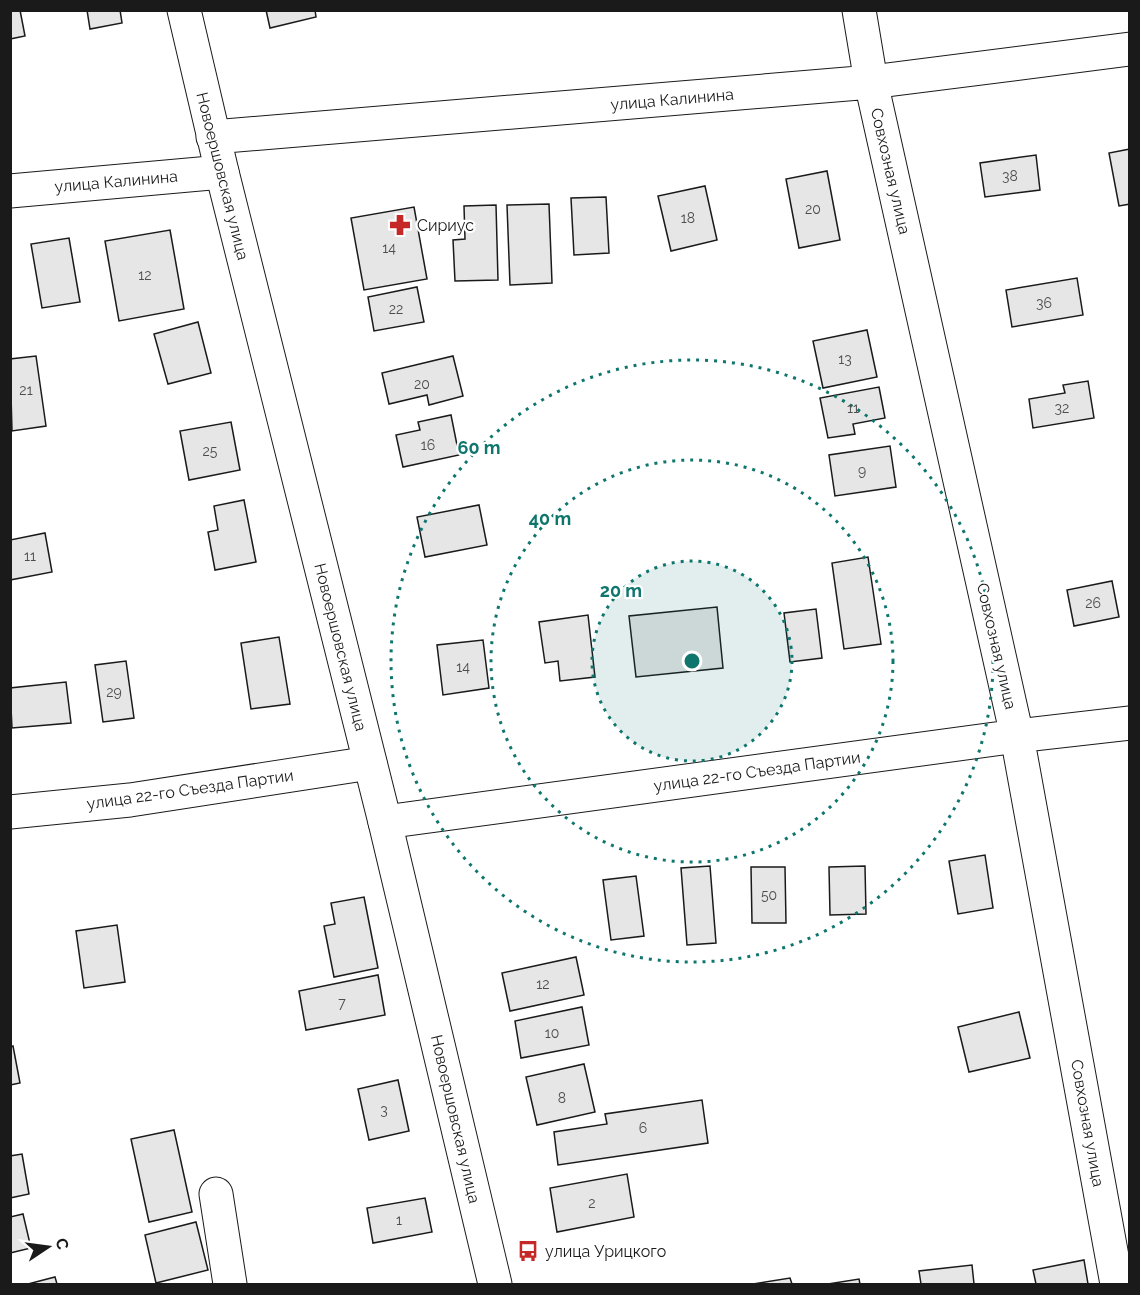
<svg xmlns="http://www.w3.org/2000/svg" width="1140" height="1295" viewBox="0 0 1140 1295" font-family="Raleway,sans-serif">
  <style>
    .building { fill: #e6e6e6; stroke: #1a1a1a; stroke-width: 1.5 }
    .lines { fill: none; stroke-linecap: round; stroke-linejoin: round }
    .minor-casing { stroke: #1a1a1a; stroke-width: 35 }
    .major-casing { stroke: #1a1a1a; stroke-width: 35 }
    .minor { stroke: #fff; stroke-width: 33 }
    .major { stroke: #fff; stroke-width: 33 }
    .ring { fill: none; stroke: #0f766e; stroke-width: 3; stroke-dasharray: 3 6 }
    .labels { text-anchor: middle; stroke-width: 4.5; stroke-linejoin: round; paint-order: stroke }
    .number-label { font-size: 14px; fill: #4d4d4d }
    .street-label { font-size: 16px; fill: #1a1a1a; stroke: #fff }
    .poi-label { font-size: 16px; fill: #1a1a1a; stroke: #fff; text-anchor: start }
    .centre { fill: #0f766e; stroke: #fff; stroke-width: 3 }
    .ring-label { font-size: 18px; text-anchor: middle; font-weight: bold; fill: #0f766e; stroke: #fff; stroke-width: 4.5; stroke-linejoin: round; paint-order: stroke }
  </style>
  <rect width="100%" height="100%" fill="#fff"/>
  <path class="building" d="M10 10H20L25 36 10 39Z
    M87 10H120L122 23 90 29Z
    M266 10H315L316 17 270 28Z
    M1130 149V204L1119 206 1109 153Z
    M1036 155 1040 190 985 197 980 163Z
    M827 171 840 240 799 248 786 179Z
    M705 186 717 240 671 251 658 196Z
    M606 197 609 253 574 255 571 198Z
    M549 204 552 283 510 285 507 205Z
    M496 205 498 280 455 281 453 240 465 239 464 206Z
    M414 207 427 279 364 290 351 218Z
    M170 230 184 309 119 321 105 241Z
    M69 238 80 302 42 308 31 244Z
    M1077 278 1083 315 1012 327 1006 290Z
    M417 287 424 322 374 331 368 297Z
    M198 322 211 373 168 384 154 334Z
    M867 330 877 377 823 388 813 341Z
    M36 356 46 426 12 431 10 359Z
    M453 356 463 396 429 405 427 395 389 404 382 373Z
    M1088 381 1094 418 1033 428 1029 399 1065 393 1063 385Z
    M879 387 885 418 853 424 855 434 828 438 820 398Z
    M451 415 459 455 403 467 396 435 420 430 418 422Z
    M231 422 240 470 189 480 180 431Z
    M890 446 896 487 835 496 829 455Z
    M244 500 256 562 215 570 208 532 218 530 214 506Z
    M479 505 487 545 425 557 417 517Z
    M45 533 52 572 10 580V540Z
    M868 557 881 644 844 649 832 563Z
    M1112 581 1119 617 1074 626 1067 590Z
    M717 607 723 668 636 677 629 616Z
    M816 609 822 658 790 662 784 613Z
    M588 615 595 677 560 681 558 661 545 663 539 622Z
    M279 637 290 704 251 709 241 643Z
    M483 640 489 688 443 695 437 645Z
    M126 661 134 718 103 722 95 665Z
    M66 682 71 723 12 728 10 688Z
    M985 855 993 908 958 914 949 861Z
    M710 866 716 943 687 945 681 868Z
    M865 866 866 914 830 915 829 867Z
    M751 867H785L786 923H752Z
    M636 876 644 936 611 940 603 880Z
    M364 897 378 968 334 977 324 926 335 924 331 903Z
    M117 925 125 982 84 988 76 931Z
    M576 957 584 995 510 1011 502 973Z
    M378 975 385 1015 306 1030 299 991Z
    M582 1007 589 1045 521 1058 515 1021Z
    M1019 1012 1030 1058 969 1072 958 1027Z
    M13 1046 20 1083 10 1085V1047Z
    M584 1064 595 1112 537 1125 526 1077Z
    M398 1080 409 1131 369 1140 358 1089Z
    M702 1100 708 1143 558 1165 554 1132 607 1124 605 1114Z
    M174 1130 192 1212 149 1222 131 1139Z
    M22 1154 29 1194 10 1198V1156Z
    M627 1174 634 1217 557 1232 550 1188Z
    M425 1198 432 1232 373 1243 367 1208Z
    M23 1214 31 1248 10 1253V1217Z
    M196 1222 208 1270 156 1283 145 1235Z
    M1084 1260 1088 1284H1036L1033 1270Z
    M972 1265 974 1284H921L919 1271Z
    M55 1277 57 1284H28Z
    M790 1278 792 1284H753Z
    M859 1279 860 1284H828Z"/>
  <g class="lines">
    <defs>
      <path id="minor" d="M859 10 871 82 1017 736 1117 1284
        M213 137 871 82 1130 49
        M10 191 222 172
        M10 812 130 800 370 763
        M385 822 1017 736 1130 723
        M216 1194 230 1284"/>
      <path id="major" d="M184 10 222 172 385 822 495 1284"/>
    </defs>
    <use href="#minor" class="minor-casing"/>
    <use href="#major" class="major-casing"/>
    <use href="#minor" class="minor"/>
    <use href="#major" class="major"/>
  </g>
  <circle cx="692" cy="661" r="100" fill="#0f766e" fill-opacity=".12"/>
  <g class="ring">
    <circle cx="692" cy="661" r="100"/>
    <circle cx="692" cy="661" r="201"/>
    <circle cx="692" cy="661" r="301"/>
  </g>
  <defs>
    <symbol id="pharmacy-bare" viewBox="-9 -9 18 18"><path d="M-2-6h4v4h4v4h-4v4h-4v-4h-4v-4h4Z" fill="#c62828" stroke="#fff" stroke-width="2.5" paint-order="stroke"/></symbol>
    <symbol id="bus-bare" viewBox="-9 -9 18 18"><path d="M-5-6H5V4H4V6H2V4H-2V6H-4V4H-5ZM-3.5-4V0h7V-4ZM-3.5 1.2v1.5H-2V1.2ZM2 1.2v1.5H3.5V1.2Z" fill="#c62828" stroke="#fff" stroke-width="2.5" paint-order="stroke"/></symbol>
  </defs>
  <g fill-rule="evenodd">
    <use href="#pharmacy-bare" x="385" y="210" width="30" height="30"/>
    <use href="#bus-bare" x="513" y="1236" width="30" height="30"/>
  </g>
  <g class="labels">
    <g class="number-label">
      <text x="1010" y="181">38</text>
      <text x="813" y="214">20</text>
      <text x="688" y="223">18</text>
      <text x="389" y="253">14</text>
      <text x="145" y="280">12</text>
      <text x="1044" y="308">36</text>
      <text x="396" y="314">22</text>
      <text x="845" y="364">13</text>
      <text x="422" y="389">20</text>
      <text x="26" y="395">21</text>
      <text x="853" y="413">11</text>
      <text x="1062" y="413">32</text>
      <text x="428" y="450">16</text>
      <text x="210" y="456">25</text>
      <text x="862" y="476">9</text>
      <text x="30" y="561">11</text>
      <text x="1093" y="608">26</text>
      <text x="463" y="672">14</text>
      <text x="114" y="697">29</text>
      <text x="769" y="900">50</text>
      <text x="543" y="989">12</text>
      <text x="342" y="1008">7</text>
      <text x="552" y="1038">10</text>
      <text x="562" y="1103">8</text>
      <text x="384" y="1115">3</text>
      <text x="643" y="1133">6</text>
      <text x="592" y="1208">2</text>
      <text x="399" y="1225">1</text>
    </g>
    <g class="street-label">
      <text transform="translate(672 99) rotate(-5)" y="6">улица Калинина</text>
      <text transform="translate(891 171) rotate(77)" y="6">Совхозная улица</text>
      <text transform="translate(223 176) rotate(76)" y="6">Новоершовская улица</text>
      <text transform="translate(116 181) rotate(-5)" y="6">улица Калинина</text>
      <text transform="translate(997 646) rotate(77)" y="6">Совхозная улица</text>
      <text transform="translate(341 647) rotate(76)" y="6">Новоершовская улица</text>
      <text transform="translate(757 771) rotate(-8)" y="6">улица 22-го Съезда Партии</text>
      <text transform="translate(190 789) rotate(-8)" y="6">улица 22-го Съезда Партии</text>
      <text transform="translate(456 1119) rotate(77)" y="6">Новоершовская улица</text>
      <text transform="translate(1088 1123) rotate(80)" y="6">Совхозная улица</text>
    </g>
    <g class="poi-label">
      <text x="417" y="231">Сириус</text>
      <text x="545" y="1257">улица Урицкого</text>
    </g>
  </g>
  <circle cx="692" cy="661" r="9" class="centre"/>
  <g class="ring-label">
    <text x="479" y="454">60 m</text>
    <text x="550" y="525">40 m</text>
    <text x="621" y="597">20 m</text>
  </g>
  <rect width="1140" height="1295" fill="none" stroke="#1a1a1a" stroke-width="24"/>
  <g transform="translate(48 1247) rotate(77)" stroke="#ffffff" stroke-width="4.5" paint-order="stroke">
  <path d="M0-4.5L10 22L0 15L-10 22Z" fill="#1a1a1a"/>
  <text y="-9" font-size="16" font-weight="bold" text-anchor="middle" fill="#1a1a1a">С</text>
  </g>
</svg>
